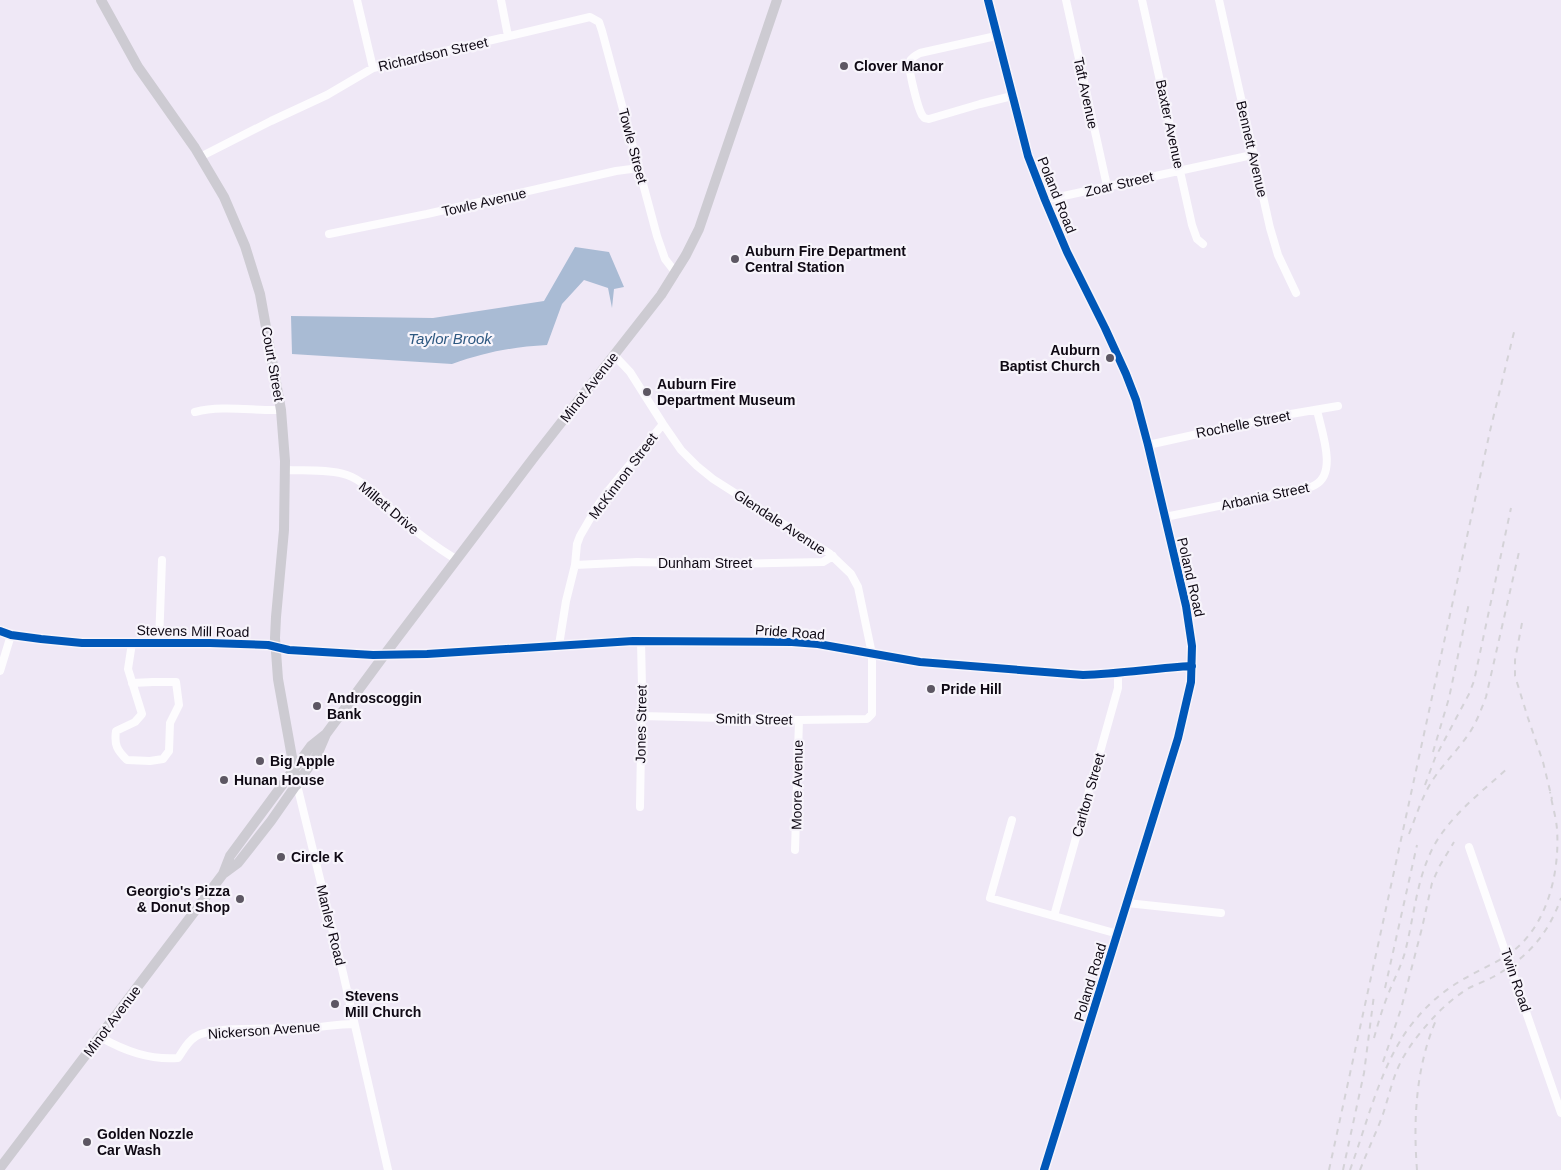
<svg xmlns="http://www.w3.org/2000/svg" width="1561" height="1170" viewBox="0 0 1561 1170" font-family="Arial,sans-serif">
  <style>
    .water { fill: #a9bbd4 }
    .lines { fill: none; stroke-linecap: round; stroke-linejoin: round }
    .minor { stroke: #fdfcfe; stroke-width: 8 }
    .major { stroke: #cdcbd2; stroke-width: 10 }
    .rail { stroke: #d4d2d7; stroke-width: 2; stroke-dasharray: 6 6; stroke-linecap: butt }
    .cycleway-casing { stroke: #f7f4fb; stroke-width: 11 }
    .cycleway { stroke: #0057b8; stroke-width: 8 }
    .poi-dot { fill: #5d5763; stroke: #f7f4fb; stroke-width: 2 }
    .labels { text-anchor: middle; stroke-width: 4.5; stroke-linejoin: round; paint-order: stroke }
    .street-label { font-size: 14px; fill: #0f0914; stroke: #f7f4fb }
    .poi-label { font-size: 14px; font-weight: bold; fill: #0f0914; stroke: #f7f4fb; text-anchor: start }
    .water-label { font-size: 15px; font-style: italic; fill: #2d5881; stroke: #f7f4fb }
  </style>
  <rect width="100%" height="100%" fill="#efe8f6"/>
  <path class="water" d="M575 247 609 252 624 287 614 289 612 308 608 288 584 280 562 304 547 345C512 347 486 352 452 364L292 354 291 316 433 318 544 301Z"/>
  <g class="lines">
    <path class="minor" d="M357 0 373 68
      M501 0 508 36
      M988 0 1028 156 1045 200 1067 252 1105 328 1126 374 1136 400 1148 445 1186 606 1192 646 1191 682 1178 738 1044 1170
      M1066 0 1107 186
      M1142 0 1192 225 1197 239 1203 244
      M1219 0 1270 228 1278 255 1296 293
      M996 36 920 53C916 55 912 57 910 61 907 67 918 108 922 115 925 119 924 118 929 119L980 104 1012 96
      M200 157 271 121 327 95 373 68 590 17 599 22 602 31 657 236 665 259 676 273
      M1045 200 1252 155
      M329 234 427 214 616 171 639 168
      M614 355 630 372 663 424 681 450 697 466 713 479 829 553 851 574 858 587 872 654V714L867 719 799 720 641 716
      M195 412C223 405 253 411 281 410
      M1148 445 1279 416 1338 406
      M286 470C305 471 328 469 347 475 366 481 386 506 401 519 418 534 438 548 457 560
      M1165 517 1292 491C1300 490 1309 489 1315 485 1338 473 1321 430 1317 410
      M575 565 637 562 724 564 823 562 833 556
      M0 631 11 635 41 639 82 643H210L268 645 289 650 373 655 427 654 633 641 792 642 818 644 920 662 1083 675C1120 674 1155 668 1192 666
      M132 643 128 669 142 714 135 722 116 731C114 745 117 750 127 760L150 761 163 759 169 751 170 723 179 705 176 682H153L132 683
      M159 643 162 560
      M559 645 566 601 575 565 577 544 580 536 598 505 608 491 663 424
      M0 671 11 635
      M297 785 343 973 388 1170
      M640 807 642 687 641 641
      M1012 820 990 898 1118 934
      M1469 847 1561 1113
      M795 850 799 720
      M1127 903 1221 913
      M1054 916 1118 688V673
      M100 1037C125 1051 149 1060 178 1058 183 1051 187 1042 195 1037 212 1025 283 1030 307 1028 323 1027 338 1024 354 1024"/>
    <path class="major" d="M101 0 138 67 195 148 224 197 245 246 260 294 281 410 285 461 284 530 276 617 275 638 278 679 297 785
      M223 874 238 863 271 821 317 755 326 734 385 654 535 456 661 295 686 255 699 229 777 0
      M0 1168 223 874 230 856 311 746 326 734"/>
    <path class="rail" d="M1522 623 1515 660V676L1528 718 1543 762 1552 799
      M1433 752 1449 698 1469 603
      M1425 785 1435 758 1469 694 1474 681 1511 508
      M1409 834C1416 816 1422 797 1432 781 1443 764 1457 751 1468 735 1476 724 1481 710 1486 697L1519 552
      M1385 988 1417 845
      M1374 1038C1378 1024 1382 1009 1388 995 1393 981 1401 967 1405 952 1415 914 1417 867 1442 833 1460 808 1486 788 1509 767
      M1383 1062 1401 1009 1422 928 1432 883 1439 867 1454 842
      M1329 1170 1490 431 1515 328
      M1343 1170 1364 1073 1374 995
      M1350 1170C1368 1121 1382 1058 1416 1019 1429 1003 1445 990 1462 980 1477 971 1494 964 1509 954 1547 928 1560 873 1557 829 1556 817 1552 804 1550 792
      M1360 1170C1367 1152 1375 1135 1382 1117 1389 1097 1393 1074 1404 1056 1412 1042 1423 1029 1434 1017 1444 1006 1456 996 1469 988 1477 984 1486 981 1493 977 1527 958 1548 935 1561 898
      M1417 1170C1413 1119 1416 1065 1437 1018"/>
    <defs>
      <path id="cycleway" d="M988 0 1028 156 1045 200 1067 252 1105 328 1126 374 1136 400 1148 445 1186 606 1192 646 1191 682 1178 738 1044 1170
        M0 631 11 635 41 639 82 643H210L268 645 289 650 373 655 427 654 633 641 792 642 818 644 920 662 1083 675C1120 674 1155 668 1192 666"/>
    </defs>
    <use href="#cycleway" class="cycleway-casing"/>
    <use href="#cycleway" class="cycleway"/>
  </g>
  <g class="poi-dot">
    <circle cx="844" cy="66" r="5"/>
    <circle cx="735" cy="259" r="5"/>
    <circle cx="1110" cy="358" r="5"/>
    <circle cx="647" cy="392" r="5"/>
    <circle cx="931" cy="689" r="5"/>
    <circle cx="317" cy="706" r="5"/>
    <circle cx="260" cy="761" r="5"/>
    <circle cx="224" cy="780" r="5"/>
    <circle cx="281" cy="857" r="5"/>
    <circle cx="240" cy="899" r="5"/>
    <circle cx="335" cy="1004" r="5"/>
    <circle cx="87" cy="1142" r="5"/>
  </g>
  <g class="labels">
    <g class="street-label">
      <text transform="translate(433 54) rotate(-13)" y="5">Richardson Street</text>
      <text transform="translate(1086 93) rotate(78)" y="5">Taft Avenue</text>
      <text transform="translate(1170 124) rotate(78)" y="5">Baxter Avenue</text>
      <text transform="translate(633 146) rotate(75)" y="5">Towle Street</text>
      <text transform="translate(1252 149) rotate(77)" y="5">Bennett Avenue</text>
      <text transform="translate(1119 184) rotate(-13)" y="5">Zoar Street</text>
      <text transform="translate(1057 195) rotate(68)" y="5">Poland Road</text>
      <text transform="translate(484 202) rotate(-13)" y="5">Towle Avenue</text>
      <text transform="translate(273 364) rotate(80)" y="5">Court Street</text>
      <text transform="translate(589 387) rotate(-52)" y="5">Minot Avenue</text>
      <text transform="translate(1243 424) rotate(-11)" y="5">Rochelle Street</text>
      <text transform="translate(623 476) rotate(-53)" y="5">McKinnon Street</text>
      <text transform="translate(1265 496) rotate(-12)" y="5">Arbania Street</text>
      <text transform="translate(389 508) rotate(40)" y="5">Millett Drive</text>
      <text transform="translate(780 522) rotate(33)" y="5">Glendale Avenue</text>
      <text x="705" y="568">Dunham Street</text>
      <text transform="translate(1191 577) rotate(77)" y="5">Poland Road</text>
      <text transform="translate(193 631) rotate(1)" y="5">Stevens Mill Road</text>
      <text transform="translate(790 632) rotate(4)" y="5">Pride Road</text>
      <text transform="translate(754 719) rotate(1)" y="5">Smith Street</text>
      <text transform="translate(641 724) rotate(-89)" y="5">Jones Street</text>
      <text transform="translate(797 785) rotate(-89)" y="5">Moore Avenue</text>
      <text transform="translate(1088 795) rotate(-74)" y="5">Carlton Street</text>
      <text transform="translate(331 925) rotate(76)" y="5">Manley Road</text>
      <text transform="translate(1516 980) rotate(71)" y="5">Twin Road</text>
      <text transform="translate(1090 982) rotate(-73)" y="5">Poland Road</text>
      <text transform="translate(112 1021) rotate(-53)" y="5">Minot Avenue</text>
      <text transform="translate(264 1030) rotate(-4)" y="5">Nickerson Avenue</text>
    </g>
    <g class="poi-label">
      <text x="854" y="71">Clover Manor</text>
      <text x="745" y="256">Auburn Fire Department<tspan x="745" dy="16">Central Station</tspan></text>
      <text x="1100" y="355" text-anchor="end">Auburn<tspan x="1100" dy="16">Baptist Church</tspan></text>
      <text x="657" y="389">Auburn Fire<tspan x="657" dy="16">Department Museum</tspan></text>
      <text x="941" y="694">Pride Hill</text>
      <text x="327" y="703">Androscoggin<tspan x="327" dy="16">Bank</tspan></text>
      <text x="270" y="766">Big Apple</text>
      <text x="234" y="785">Hunan House</text>
      <text x="291" y="862">Circle K</text>
      <text x="230" y="896" text-anchor="end">Georgio's Pizza<tspan x="230" dy="16">&amp; Donut Shop</tspan></text>
      <text x="345" y="1001">Stevens<tspan x="345" dy="16">Mill Church</tspan></text>
      <text x="97" y="1139">Golden Nozzle<tspan x="97" dy="16">Car Wash</tspan></text>
    </g>
    <g class="water-label">
      <text x="450" y="344">Taylor Brook</text>
    </g>
  </g>
</svg>
